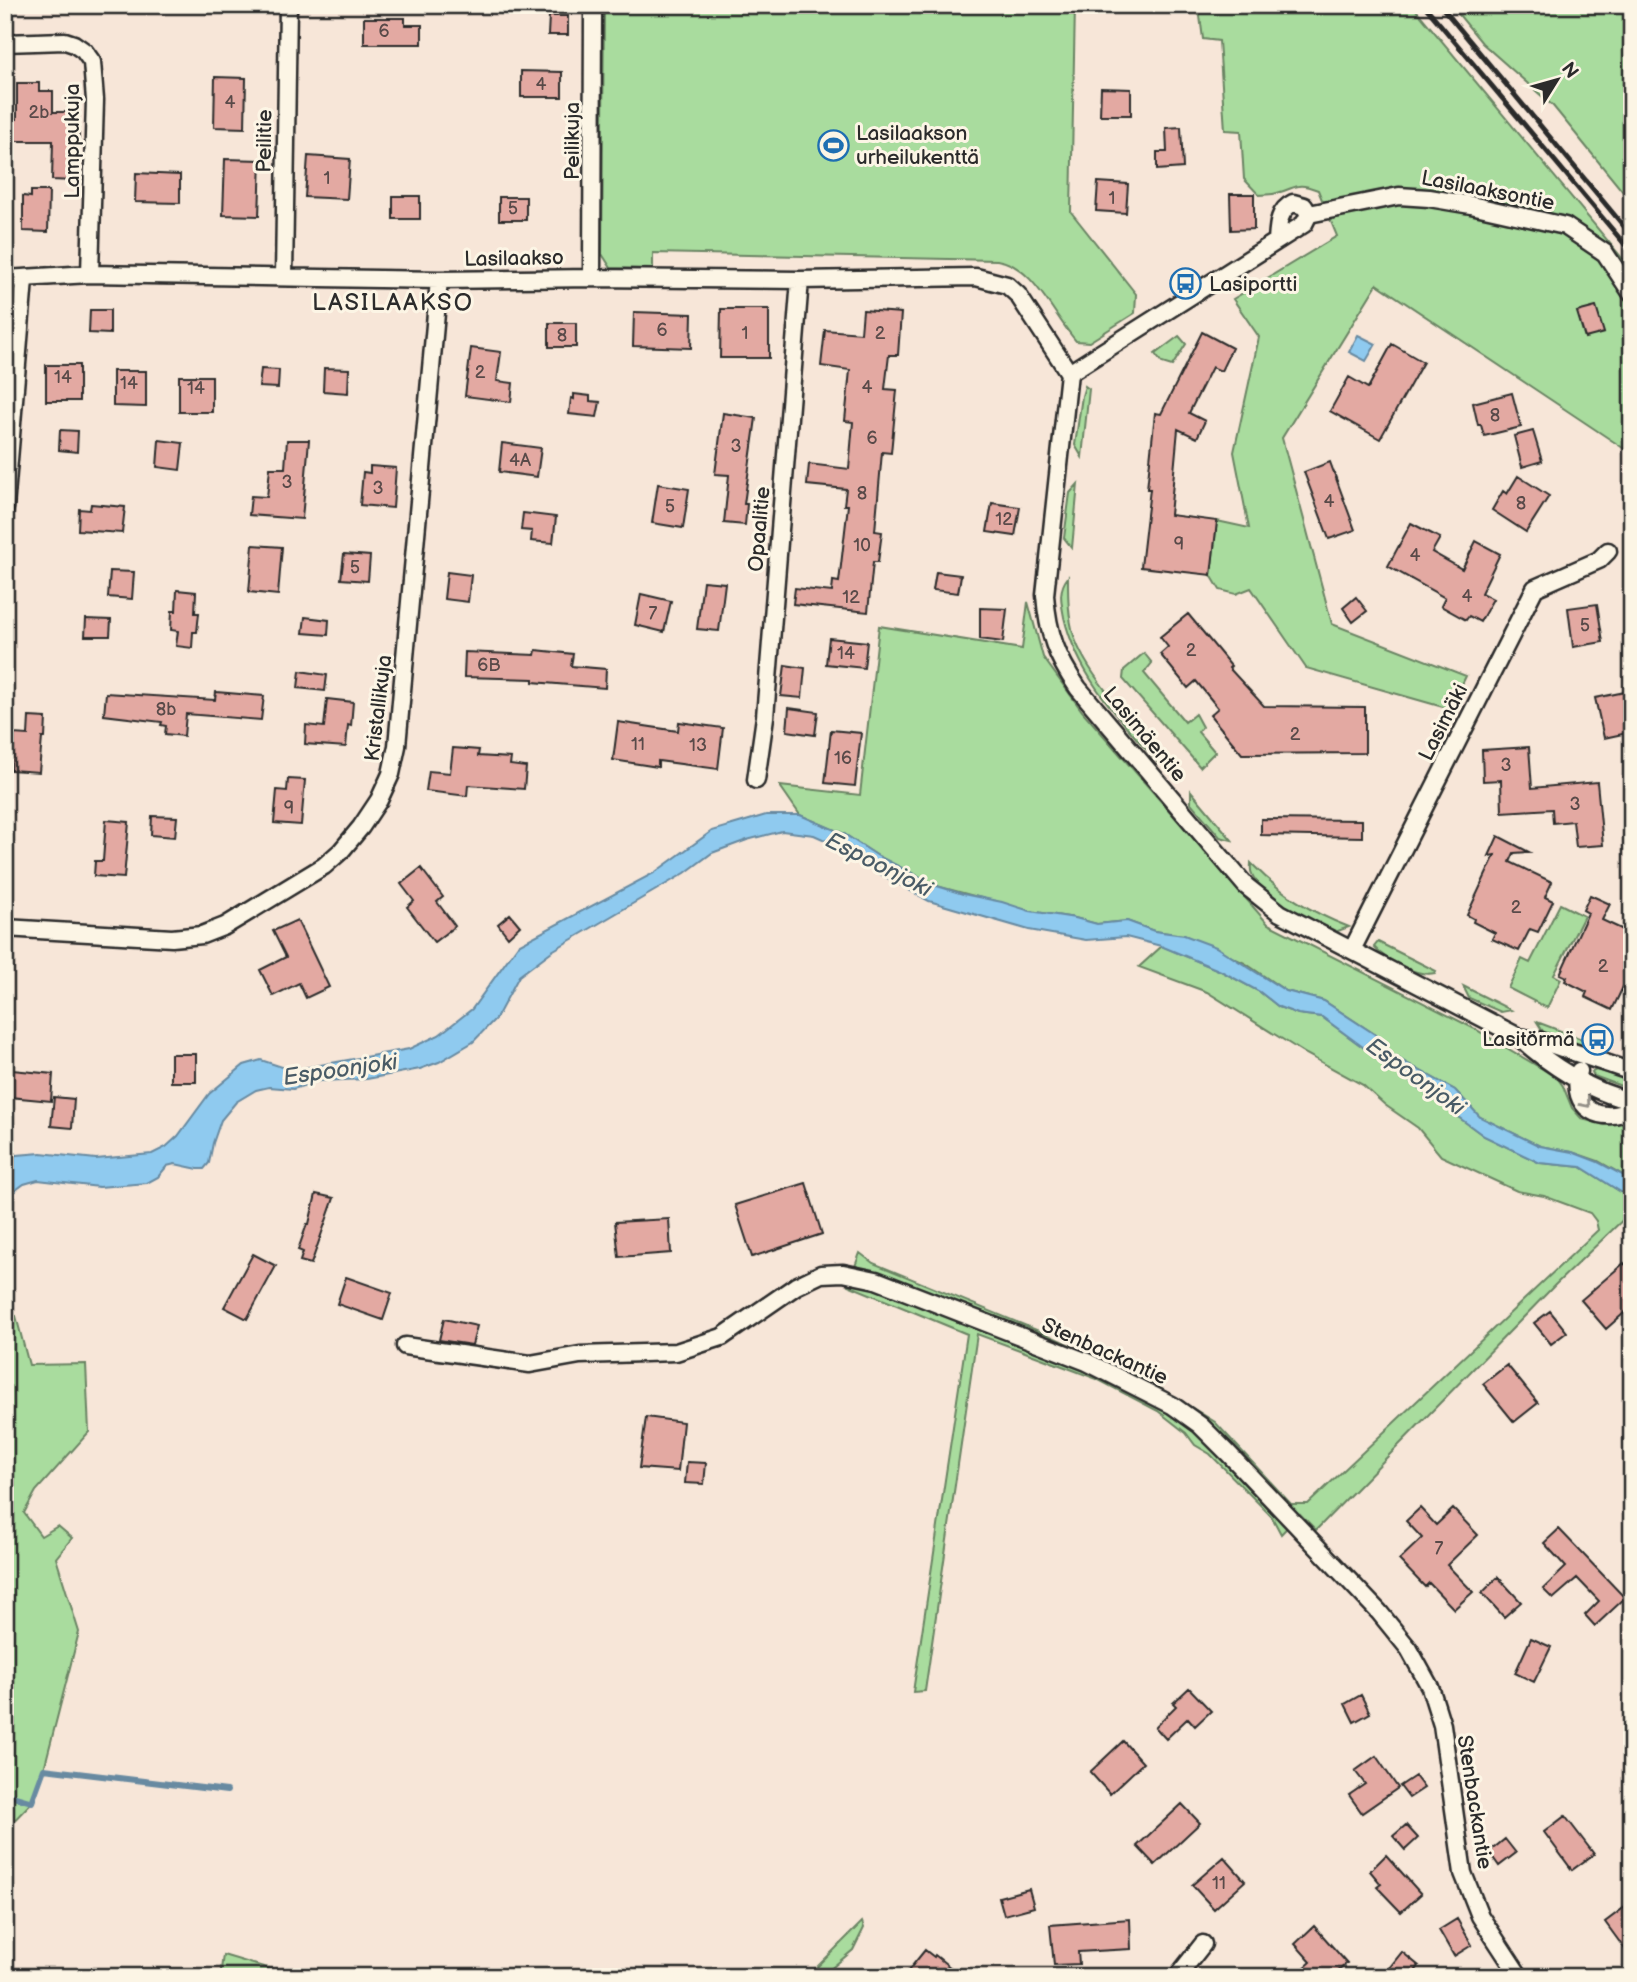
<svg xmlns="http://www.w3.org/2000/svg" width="1637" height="1982" viewBox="0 0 1637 1982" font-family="'Balsamiq Sans',sans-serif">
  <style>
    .green { fill: #a9dc9e; stroke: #6a8464; stroke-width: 2 }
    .water { fill: #8fcaef; stroke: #678aa1; stroke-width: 2 }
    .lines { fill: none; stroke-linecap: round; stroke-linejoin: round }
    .stream { stroke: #678aa1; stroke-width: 6 }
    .building { fill: #e3a9a2; stroke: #2b2b2b; stroke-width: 2 }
    .street-casing { stroke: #2b2b2b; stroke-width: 21 }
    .street { stroke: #fcf5e5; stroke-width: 16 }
    .rail { stroke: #2b2b2b; stroke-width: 5 }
    .oneway { stroke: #949088 }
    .labels { text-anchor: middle; stroke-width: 6; stroke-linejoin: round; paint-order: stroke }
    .number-label { font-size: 18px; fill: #594a49 }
    .poi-label { font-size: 21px; fill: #2b2b2b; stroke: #fcf5e5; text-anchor: start }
    .street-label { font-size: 21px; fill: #2b2b2b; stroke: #fcf5e5 }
    .water-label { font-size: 23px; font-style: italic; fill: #495b66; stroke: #fcf5e5 }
    .quarter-label { font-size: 24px; letter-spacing: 2px; fill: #2b2b2b; stroke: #fcf5e5 }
  </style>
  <rect width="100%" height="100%" fill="#f7e6d8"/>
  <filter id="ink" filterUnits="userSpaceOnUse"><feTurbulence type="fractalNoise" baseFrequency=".0143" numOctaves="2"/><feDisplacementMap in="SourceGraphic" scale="14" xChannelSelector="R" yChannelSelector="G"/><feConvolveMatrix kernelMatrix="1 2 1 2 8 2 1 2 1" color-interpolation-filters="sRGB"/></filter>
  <g filter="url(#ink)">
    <path class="green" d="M604 5H1075L1071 212 1136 294 1135 313 1089 342 1076 341C1053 315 1033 265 997 260L653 253V269L611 268 602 254Z
      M1191 5H1412L1632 270V454L1377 284 1282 438 1332 624 1466 676 1450 709 1306 668 1251 588 1236 594 1220 590 1211 575 1217 521 1249 528 1234 452 1259 337 1233 299 1337 236 1318 190C1295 181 1297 188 1277 193 1272 195 1265 194 1259 195L1244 179 1241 131 1225 130 1219 41 1203 39 1200 16Z
      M1451 5H1632V203L1553 106 1482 43Z
      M1179 336 1186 344 1172 366 1162 363 1155 354Z
      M1085 386 1089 389 1082 457 1075 445 1082 396Z
      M1078 484 1072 548 1064 538 1070 493Z
      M1068 577C1068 596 1068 617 1074 636 1087 677 1141 732 1170 767L1159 764C1120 719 1078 677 1064 617 1061 601 1058 590 1068 577Z
      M1028 602 1043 657 1082 711 1268 924 1475 1029 1544 1070 1558 1079 1563 1086 1572 1108 1582 1119 1605 1125 1632 1119V1180L1598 1161 1572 1152 1540 1146 1480 1117 1455 1090 1392 1055 1376 1035 1324 1001 1286 991 1245 963 1184 935 1154 931 1127 921 1097 924 1075 918 1030 911 937 886 878 856 844 834 800 815 780 786 860 795 879 626 1022 649Z
      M1144 653 1152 663 1144 673 1185 722 1195 714 1202 727 1198 732 1215 752 1200 767 1123 679 1124 670Z
      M1191 791 1232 840 1220 837 1191 803Z
      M1251 863C1280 893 1310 912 1349 927L1335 932C1315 925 1260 894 1252 874 1250 871 1251 867 1251 863Z
      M1560 904 1584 916 1554 975 1561 979 1547 1008 1508 988 1522 959 1530 963Z
      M1378 942 1436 971 1435 973C1417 977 1386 961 1374 947Z
      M1162 946 1221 971 1260 992 1279 1007 1298 1014 1322 1017 1484 1136 1540 1163 1581 1167 1632 1199V1211L1555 1285 1316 1530 1300 1514 1281 1534 1272 1517 1210 1454 1195 1445 1186 1433 1158 1411 1097 1379 977 1334 925 1691 913 1692 967 1334 848 1285 860 1253 873 1263 1046 1334 1152 1383 1215 1422 1291 1504H1308L1598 1230 1596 1221 1590 1213 1544 1196 1517 1191 1441 1156 1418 1128 1385 1105 1363 1085 1306 1054 1207 992 1139 967Z
      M1463 986 1511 1010 1501 1012 1469 998Z
      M1537 1022 1595 1044 1582 1047 1544 1033Z
      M1596 1070 1632 1080V1090L1594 1076 1592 1072Z
      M5 1316H16L29 1365 86 1364 89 1432 36 1491 24 1513 41 1536 58 1526 72 1538 56 1558 79 1632 44 1769 32 1802 5 1830Z
      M862 1922 864 1928 853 1950 827 1972V1977H807Z
      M223 1955 297 1977H220Z"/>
    <path class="water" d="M1358 335 1376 344 1366 361 1349 352Z
      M766 815H800L844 834 878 856 937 886 963 894 1002 902 1030 911 1075 918 1097 924 1127 921 1154 931 1184 935 1216 947 1286 991 1324 1001 1376 1035 1392 1055 1455 1090 1480 1117 1540 1146 1572 1152 1598 1162 1632 1180V1199L1581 1167 1540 1163 1484 1136 1322 1017 1298 1014 1279 1007 1260 992 1221 971 1161 946 1126 937 1086 940 1029 930 929 901 842 853 832 843 814 835 782 831 747 840 712 853 685 873 552 951 519 976 497 1017 473 1042 439 1062 420 1069 367 1079 319 1081 293 1089 269 1087 256 1090 236 1102 221 1120 213 1143 209 1163 204 1169H198L175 1164 167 1166 158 1177 147 1183 99 1187 38 1180 24 1184 5 1198V1156L41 1153 96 1159 152 1154 166 1147 178 1136 209 1094 244 1065 261 1060 285 1068 298 1069 409 1049 439 1035 472 1009 518 945 654 873 712 831Z"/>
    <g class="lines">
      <path class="stream" d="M5 1794 32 1802 44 1769 227 1791"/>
    </g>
    <path class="building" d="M549 16H568V35H548Z
      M364 18H405V25H422V44H364Z
      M521 71 562 72V97H521Z
      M215 77 246 78 245 128 214 127Z
      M17 83H39V91H53V112H78L79 140H74V181L52 180 53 141H5V119H17Z
      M1101 88 1131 89V115H1100Z
      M1181 127 1183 168 1157 170V152H1167L1166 128Z
      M308 156 350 159 347 199 305 197Z
      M225 159 261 160 259 216 223 215Z
      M136 173 180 175V203L135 202Z
      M1098 182 1128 184 1126 213 1096 211Z
      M31 191H49L48 232 23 231V196L31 197Z
      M1230 194H1254V229L1231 230Z
      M393 196H420V219H393Z
      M499 197H526V220H499Z
      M1596 307 1604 333 1585 338 1577 312Z
      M721 309H769V358H720Z
      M90 310H110V334L89 333Z
      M863 310 901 313 898 355H889L885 389 897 390 891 453 882 452 875 531 882 532 878 562H873L868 612 793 604 795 588 832 592 833 581 839 582 848 505H844L846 489 807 485 809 464 849 469 853 422 845 421 850 370 821 366 825 330 861 333Z
      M634 312 692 314 691 348 633 346Z
      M549 323H576V347H549Z
      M1202 332 1232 348 1221 371 1212 367 1189 413 1205 421 1197 438 1178 429 1170 515 1217 521 1211 575 1141 567 1150 489H1147L1155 413 1161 414Z
      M1392 344 1423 362 1380 439 1330 411 1349 377 1368 388Z
      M471 348 501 352 497 381 513 383 511 402 465 396Z
      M46 365H79V401H46Z
      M324 368 349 369 348 393 323 391Z
      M261 369 279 370 278 388 259 387Z
      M113 371H146V407L113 406Z
      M179 376H212V412H179Z
      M1512 393 1521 427 1484 436 1481 425H1478L1473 403Z
      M574 394 590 396V401L600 402 597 417 569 414 571 398 574 399Z
      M723 413 756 418 744 504H747L745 525 724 523 729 475 715 474Z
      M60 430 78 431 77 452 59 450Z
      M1533 431 1542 461 1522 467 1514 436Z
      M159 440 183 443 180 470 157 467Z
      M287 440H309L302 519 249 515 251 496 267 497 270 468H285Z
      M502 443 541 448 537 477 499 472Z
      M1330 462 1355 530 1329 539 1304 472Z
      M370 466 396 468 393 508 360 505 363 472 370 473Z
      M1518 476 1549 496 1526 532 1492 510 1503 491 1507 494Z
      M658 484 689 489 683 528 652 523Z
      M992 503 1020 507 1015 536 987 532Z
      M91 504 125 507 122 533 78 530 79 509 90 510Z
      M523 513 556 517 553 543 531 541 532 531 521 530Z
      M1411 523 1440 538 1432 552 1462 569 1476 541 1500 554 1481 593 1493 599 1480 622 1469 616 1466 620 1441 606 1445 598 1388 566Z
      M253 545 282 547 278 595 249 592Z
      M344 554 370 556 368 581 341 579Z
      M110 571 134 572 132 599 108 597Z
      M447 572 471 575 468 602 444 599Z
      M936 572 961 575 958 593 933 590Z
      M703 581 725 583 719 631 697 629Z
      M177 590 196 592 195 613H199L197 632H193L192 648 176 646 178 631 171 630 172 611H176Z
      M641 594 671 601 664 632 635 625Z
      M1356 597 1367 611 1353 622 1343 608Z
      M1597 604 1603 642 1573 647 1568 608Z
      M980 608 1007 609 1003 642 980 639Z
      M1188 614 1231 666 1229 668 1264 706 1365 707V753L1242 754 1210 715 1218 708 1196 681 1188 688 1160 654 1168 647 1160 637Z
      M305 617 329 620 328 635 303 633Z
      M86 619 111 620 110 636H85Z
      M829 638 867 642 864 668 826 664Z
      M536 650 573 654 571 666 606 669 605 688 533 682V679L464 677 465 652 535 655Z
      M785 665 805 668 802 698 781 696Z
      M300 671 327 675 325 691 298 688Z
      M216 692 264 696 261 720 186 714 184 736 165 734 166 726 161 725 162 722 104 715 106 693 215 700Z
      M1625 692 1632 732 1604 738 1595 698Z
      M327 699 353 702 351 726 348 725 346 747 305 744 306 725 324 727Z
      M789 708 818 712 815 735 787 731Z
      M29 717 46 718 45 738H42L39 772 11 770 13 734 28 735Z
      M618 722 678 731 679 722 723 728 718 769 658 761V767L613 760Z
      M831 730 861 733 855 786 825 783Z
      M1529 747 1532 788 1597 782 1603 845 1576 847 1573 821 1553 823 1552 809 1502 812 1501 780 1483 781 1482 750Z
      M453 748 479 750 478 756 511 758 510 765 526 767 524 789 468 785 467 796 426 791 429 771 450 773Z
      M288 779 305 780 301 825 274 823 277 790 287 791Z
      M152 816 177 817 175 837 151 835Z
      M1261 819 1362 820V837L1261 835Z
      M106 820 129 822 124 878 94 876 95 861H103Z
      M1498 836 1529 852 1514 853 1510 862 1552 882 1545 897 1553 901 1538 932 1530 929 1519 951 1492 939 1495 933 1473 922 1474 919 1467 915 1495 855 1489 856Z
      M421 868 443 897 437 902 455 926 434 942 407 907 414 901 401 884Z
      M1590 895 1610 904 1602 920 1632 934V992L1623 987 1612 1010 1585 997 1587 992 1565 981 1567 977 1560 974 1588 913 1583 910Z
      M510 914 520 926 508 937 498 924Z
      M297 920 329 987 306 998 299 983 273 996 260 970 286 957 273 931Z
      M171 1054H196V1082H171Z
      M12 1070 53 1074 51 1101 10 1097Z
      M54 1097 74 1099 72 1128 51 1126Z
      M806 1183 822 1234 752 1257 735 1205Z
      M316 1194 334 1198 311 1264 300 1261 303 1252 298 1250 307 1224H309Z
      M669 1219 671 1253 619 1257 615 1222Z
      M253 1254 276 1266 247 1319 224 1307Z
      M1624 1263 1632 1272V1306L1606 1329 1581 1300Z
      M346 1277 392 1293 383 1320 337 1304Z
      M1550 1311 1567 1332 1551 1344 1534 1323Z
      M444 1319 477 1326 472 1345 439 1340Z
      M1507 1365 1538 1403 1514 1422 1483 1384Z
      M646 1417 683 1422 678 1471 639 1468Z
      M687 1462 706 1463 704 1484 685 1483Z
      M1420 1508 1436 1525 1453 1509 1478 1535 1447 1565 1473 1592 1454 1609 1429 1583 1425 1587 1399 1560 1422 1538 1406 1521Z
      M1559 1529 1625 1598 1595 1626 1585 1615 1599 1601 1577 1578 1553 1599 1543 1589 1566 1567 1544 1543Z
      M1498 1577 1521 1602 1504 1617 1482 1593Z
      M1531 1638 1551 1647 1534 1682 1515 1673Z
      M1189 1688 1211 1711 1195 1726 1188 1718 1166 1739 1155 1727 1176 1706 1173 1703Z
      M1361 1695 1370 1713 1354 1722 1345 1704Z
      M1123 1741 1143 1763 1110 1794 1090 1772Z
      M1376 1756 1398 1788 1362 1813 1349 1795 1365 1784 1355 1771Z
      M1415 1776 1424 1788 1409 1798 1400 1786Z
      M1182 1804 1200 1823 1155 1865 1137 1846Z
      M1565 1816 1594 1854 1572 1870 1544 1832Z
      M1406 1825 1418 1838 1405 1850 1393 1836Z
      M1505 1839 1516 1853 1499 1866 1489 1852Z
      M1386 1855 1421 1894 1401 1912 1377 1887 1381 1884 1370 1871Z
      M1224 1857 1245 1881 1214 1909 1192 1885Z
      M1029 1889 1034 1907 1004 1915 999 1897Z
      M1625 1907 1632 1916V1959L1605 1922Z
      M1130 1919 1131 1949 1078 1952 1079 1964 1054 1965 1050 1925Z
      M1457 1919 1472 1945 1454 1956 1439 1930Z
      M1314 1926 1347 1963 1332 1977H1294L1311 1962 1295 1944Z
      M925 1950 934 1957 935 1955 962 1977H903Z
      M1402 1952 1419 1966 1411 1977H1382Z"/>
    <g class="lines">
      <defs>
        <path id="street" d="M590 5 593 12 592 278
          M5 43 65 41 74 44 84 51 92 62 95 100 90 274
          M1309 214 1399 196 1429 198 1471 205 1565 226 1605 253 1632 294
          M284 277 288 5
          M5 279 90 274 439 280 592 278 800 280 976 277 1007 285 1018 295 1069 373 1045 595C1048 634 1056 656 1078 688L1246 886 1280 913 1519 1037C1548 1064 1592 1093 1632 1101
          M1069 373 1304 224 1309 214 1304 206 1293 203C1278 210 1278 226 1277 241
          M5 508 24 280
          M756 780 765 717 800 280
          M5 928 172 938 202 935 225 926 324 866 341 851 361 827 379 800 391 774 397 746 439 280
          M1352 950 1535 588 1599 560 1608 551
          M1519 1037 1538 1040 1632 1072
          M1579 1071C1570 1109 1600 1124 1632 1110
          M405 1346 530 1364 580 1355 676 1352 722 1337 796 1286 821 1274 843 1273 876 1280 1087 1362 1172 1405 1200 1425 1228 1453 1379 1612 1409 1649 1430 1687 1442 1725 1463 1873 1480 1916 1520 1977
          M1177 1977 1203 1944"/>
      </defs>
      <use href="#street" class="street-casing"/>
      <use href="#street" class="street"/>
      <path class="rail" d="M1424 5 1632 253
        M1440 5 1632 236"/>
    </g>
    <defs><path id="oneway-chevron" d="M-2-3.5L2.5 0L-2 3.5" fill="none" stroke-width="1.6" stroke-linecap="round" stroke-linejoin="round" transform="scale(1.75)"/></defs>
    <use class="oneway" href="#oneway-chevron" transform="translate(1586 1103) rotate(49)"/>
  </g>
  <defs>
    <symbol id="stadium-ring" viewBox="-11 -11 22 22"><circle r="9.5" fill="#fcf5e5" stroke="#1f6fb2" stroke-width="1.5"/><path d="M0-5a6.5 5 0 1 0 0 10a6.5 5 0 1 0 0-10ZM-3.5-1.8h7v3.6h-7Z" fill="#1f6fb2"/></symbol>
    <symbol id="bus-ring" viewBox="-11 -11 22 22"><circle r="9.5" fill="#fcf5e5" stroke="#1f6fb2" stroke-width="1.5"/><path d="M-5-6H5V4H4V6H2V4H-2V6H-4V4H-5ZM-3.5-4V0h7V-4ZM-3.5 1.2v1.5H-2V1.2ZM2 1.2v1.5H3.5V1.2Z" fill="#1f6fb2"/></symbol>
  </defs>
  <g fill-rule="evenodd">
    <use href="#stadium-ring" x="816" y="128" width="35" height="35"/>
    <use href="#bus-ring" x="1168" y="266" width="35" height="35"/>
    <use href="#bus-ring" x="1580" y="1022" width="35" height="35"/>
  </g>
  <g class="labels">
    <g class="number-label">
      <text x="384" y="37">6</text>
      <text x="541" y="90">4</text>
      <text x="230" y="108">4</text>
      <text x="39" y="118">2b</text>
      <text x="327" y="184">1</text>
      <text x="1112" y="204">1</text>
      <text x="513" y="214">5</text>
      <text x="662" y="336">6</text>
      <text x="745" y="339">1</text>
      <text x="880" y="339">2</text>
      <text x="562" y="341">8</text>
      <text x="480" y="378">2</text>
      <text x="63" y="383">14</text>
      <text x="129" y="389">14</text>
      <text x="867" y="393">4</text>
      <text x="196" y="394">14</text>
      <text x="1495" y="421">8</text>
      <text x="872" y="444">6</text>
      <text x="736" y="452">3</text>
      <text x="520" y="466">4A</text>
      <text x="287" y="488">3</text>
      <text x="378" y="494">3</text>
      <text x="862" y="499">8</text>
      <text x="1329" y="507">4</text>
      <text x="1521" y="509">8</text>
      <text x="670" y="512">5</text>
      <text x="1004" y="525">12</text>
      <text x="1179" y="550">9</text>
      <text x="862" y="551">10</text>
      <text x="1415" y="561">4</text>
      <text x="355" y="573">5</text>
      <text x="1467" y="602">4</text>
      <text x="851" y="603">12</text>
      <text x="653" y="619">7</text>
      <text x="1585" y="631">5</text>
      <text x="1191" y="656">2</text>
      <text x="846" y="659">14</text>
      <text x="489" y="671">6B</text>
      <text x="166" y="715">8b</text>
      <text x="1295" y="740">2</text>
      <text x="638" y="750">11</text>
      <text x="698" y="751">13</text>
      <text x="843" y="764">16</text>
      <text x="1506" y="771">3</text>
      <text x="1575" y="810">3</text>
      <text x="289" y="814">9</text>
      <text x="1516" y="913">2</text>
      <text x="1603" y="972">2</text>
      <text x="1439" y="1554">7</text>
      <text x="1219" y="1889">11</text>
    </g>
    <g class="poi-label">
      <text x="856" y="140">Lasilaakson<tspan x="856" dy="24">urheilukenttä</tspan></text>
      <text x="1209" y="291">Lasiportti</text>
      <text x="1575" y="1046" text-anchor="end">Lasitörmä</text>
    </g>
    <g class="street-label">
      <text transform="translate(72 141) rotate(-90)" y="7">Lamppukuja</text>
      <text transform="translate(264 141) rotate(-89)" y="7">Peilitie</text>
      <text transform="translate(572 141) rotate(-90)" y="7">Peilikuja</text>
      <text transform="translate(1488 190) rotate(11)" y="7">Lasilaaksontie</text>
      <text transform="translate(514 258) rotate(-1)" y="7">Lasilaakso</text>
      <text transform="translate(759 529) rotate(-85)" y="7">Opaalitie</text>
      <text transform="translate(378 708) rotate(-83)" y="7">Kristallikuja</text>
      <text transform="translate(1443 722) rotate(-63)" y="7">Lasimäki</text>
      <text transform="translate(1145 734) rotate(50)" y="7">Lasimäentie</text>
      <text transform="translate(1105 1351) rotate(24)" y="7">Stenbackantie</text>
      <text transform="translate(1475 1802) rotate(81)" y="7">Stenbackantie</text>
    </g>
    <g class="water-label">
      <text transform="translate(879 864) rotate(27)" y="8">Espoonjoki</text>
      <text transform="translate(340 1069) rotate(-8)" y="8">Espoonjoki</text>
      <text transform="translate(1416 1076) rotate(36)" y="8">Espoonjoki</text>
    </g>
    <g class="quarter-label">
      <text x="393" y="310">LASILAAKSO</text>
    </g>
  </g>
  <rect width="1637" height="1982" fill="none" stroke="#fcf5e5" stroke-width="28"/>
  <rect x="14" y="14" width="1609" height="1954" fill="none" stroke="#2b2b2b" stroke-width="2.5" filter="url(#ink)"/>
  <g transform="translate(1557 80) rotate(53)" stroke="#fcf5e5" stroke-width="5" paint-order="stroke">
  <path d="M0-5L12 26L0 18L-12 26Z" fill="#2b2b2b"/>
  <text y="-10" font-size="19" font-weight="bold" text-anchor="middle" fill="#2b2b2b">N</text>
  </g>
</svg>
